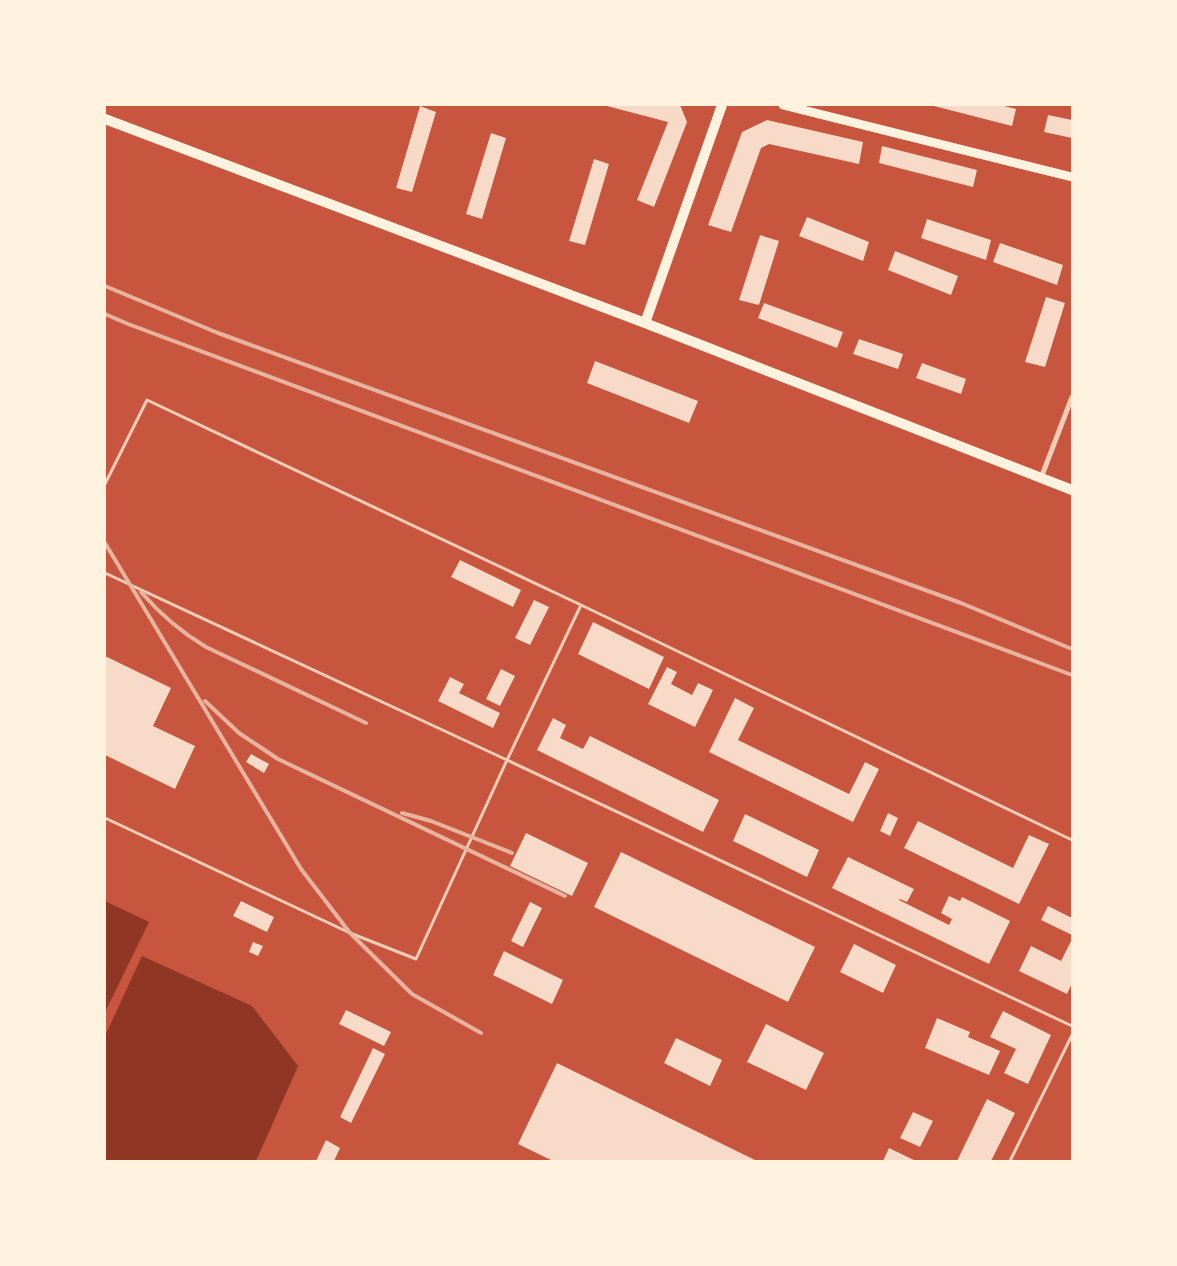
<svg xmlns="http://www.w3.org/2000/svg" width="1177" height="1266" viewBox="0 0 1177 1266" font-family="'Fira Sans',sans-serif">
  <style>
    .water { fill: #8f3625 }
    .building { fill: #f7dbc8 }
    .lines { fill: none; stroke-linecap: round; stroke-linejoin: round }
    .service { stroke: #f1ccb7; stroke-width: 3 }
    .minor { stroke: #f1ccb7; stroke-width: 5 }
    .secondary { stroke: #fff3e0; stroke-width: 9 }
    .primary { stroke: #fff3e0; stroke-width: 10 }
    .rail { stroke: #e9b49f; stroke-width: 4 }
  </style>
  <rect width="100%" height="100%" fill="#c8553d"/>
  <path class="water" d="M105 901 149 922 105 1012Z
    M142 956 252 1006 298 1066 256 1161H105V1036Z"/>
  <path class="building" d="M603 105H680L687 122 654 207 637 200 668 122Z
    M930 105H1000L1016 109 1012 126Z
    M420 106 436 112 412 192 396 188Z
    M1048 115 1072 120V138L1044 132Z
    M767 120 863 142 859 164 769 144 761 148 731 232 708 225 742 132Z
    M491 133 506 138 482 219 466 214Z
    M882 146 977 170 973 187 879 163Z
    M594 159 609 164 585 245 569 241Z
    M807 217 869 242 863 261 799 236Z
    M927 219 991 240 986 260 921 238Z
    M760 235 779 241 759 305 739 300Z
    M1000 243 1063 265 1057 285 993 262Z
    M895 251 958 276 951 295 888 270Z
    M1046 297 1065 303 1045 367 1025 362Z
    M764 303 843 332 837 348 758 318Z
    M859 339 903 354 898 369 853 354Z
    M595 361 698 401 689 423 587 383Z
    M922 363 966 379 961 394 916 378Z
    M460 560 521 590 513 607 451 577Z
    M534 600 549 607 530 645 515 638Z
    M593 622 664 657 649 689 578 654Z
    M105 656 171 688 153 726 195 746 175 789 105 755Z
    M667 667 677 672 671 684 692 695 698 683 713 690 695 727 648 704Z
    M501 669 515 676 500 706 486 699Z
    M450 677 464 684 459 693 500 713 493 728 438 701Z
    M735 698 754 708 738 740 849 794 865 762 879 769 853 822 709 752Z
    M553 718 566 725 560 738 583 749 590 736 719 800 703 832 537 750Z
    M251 754 269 764 264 773 246 762Z
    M888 813 898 818 890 836 880 831Z
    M745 814 819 850 807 877 733 841Z
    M918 821 1013 868 1029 835 1049 844 1019 904 904 848Z
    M526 833 588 863 572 896 510 866Z
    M621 852 815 947 788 1002 594 907Z
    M848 857 914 889 907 902 900 899 899 900 949 925 952 919 941 913 949 896 960 901 962 897 1010 921 989 964 832 888Z
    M241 901 274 917 267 932 233 916Z
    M530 902 542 908 523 947 511 941Z
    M1048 906 1072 918V935L1041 920Z
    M1072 939V983L1067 994 1019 971 1031 946 1061 961Z
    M253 942 263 946 258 956 249 952Z
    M854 944 896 965 883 993 840 972Z
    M504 951 563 980 552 1004 493 975Z
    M346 1010 391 1032 384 1046 339 1024Z
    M1003 1011 1051 1035 1028 1084 1004 1073 1016 1049 990 1037Z
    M937 1018 970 1032 968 1037 1000 1051 989 1075 925 1048Z
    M766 1024 824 1053 806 1090 747 1062Z
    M676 1038 722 1060 710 1086 664 1063Z
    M373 1048 385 1054 351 1123 340 1117Z
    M557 1063 757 1161H553L518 1144Z
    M987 1099 1015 1113 991 1161H957Z
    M913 1112 933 1121 920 1147 900 1138Z
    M326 1140 340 1148 334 1161H316Z
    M889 1148 916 1161H883Z"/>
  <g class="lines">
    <path class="service" d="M105 484 147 400 581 605 507 760 416 959 350 933 105 818
      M105 573 507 760 1072 1026
      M581 605 1072 840
      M1010 1161 1072 1035"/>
    <path class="minor" d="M1041 478 1072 397"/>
    <path class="secondary" d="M783 105 1072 177"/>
    <path class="primary" d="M105 119 645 323 1072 490
      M645 323 722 105"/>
    <path class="rail" d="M105 286 218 333 961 603 1072 649
      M105 314 128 324 1072 675
      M105 543 301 869 350 933 412 994 481 1033
      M141 592C160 614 181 632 206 647L366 723
      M205 701 239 733 278 759 565 896
      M402 813 431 821 512 853"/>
  </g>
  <rect width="1177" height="1266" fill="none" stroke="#fff3e0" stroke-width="212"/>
</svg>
